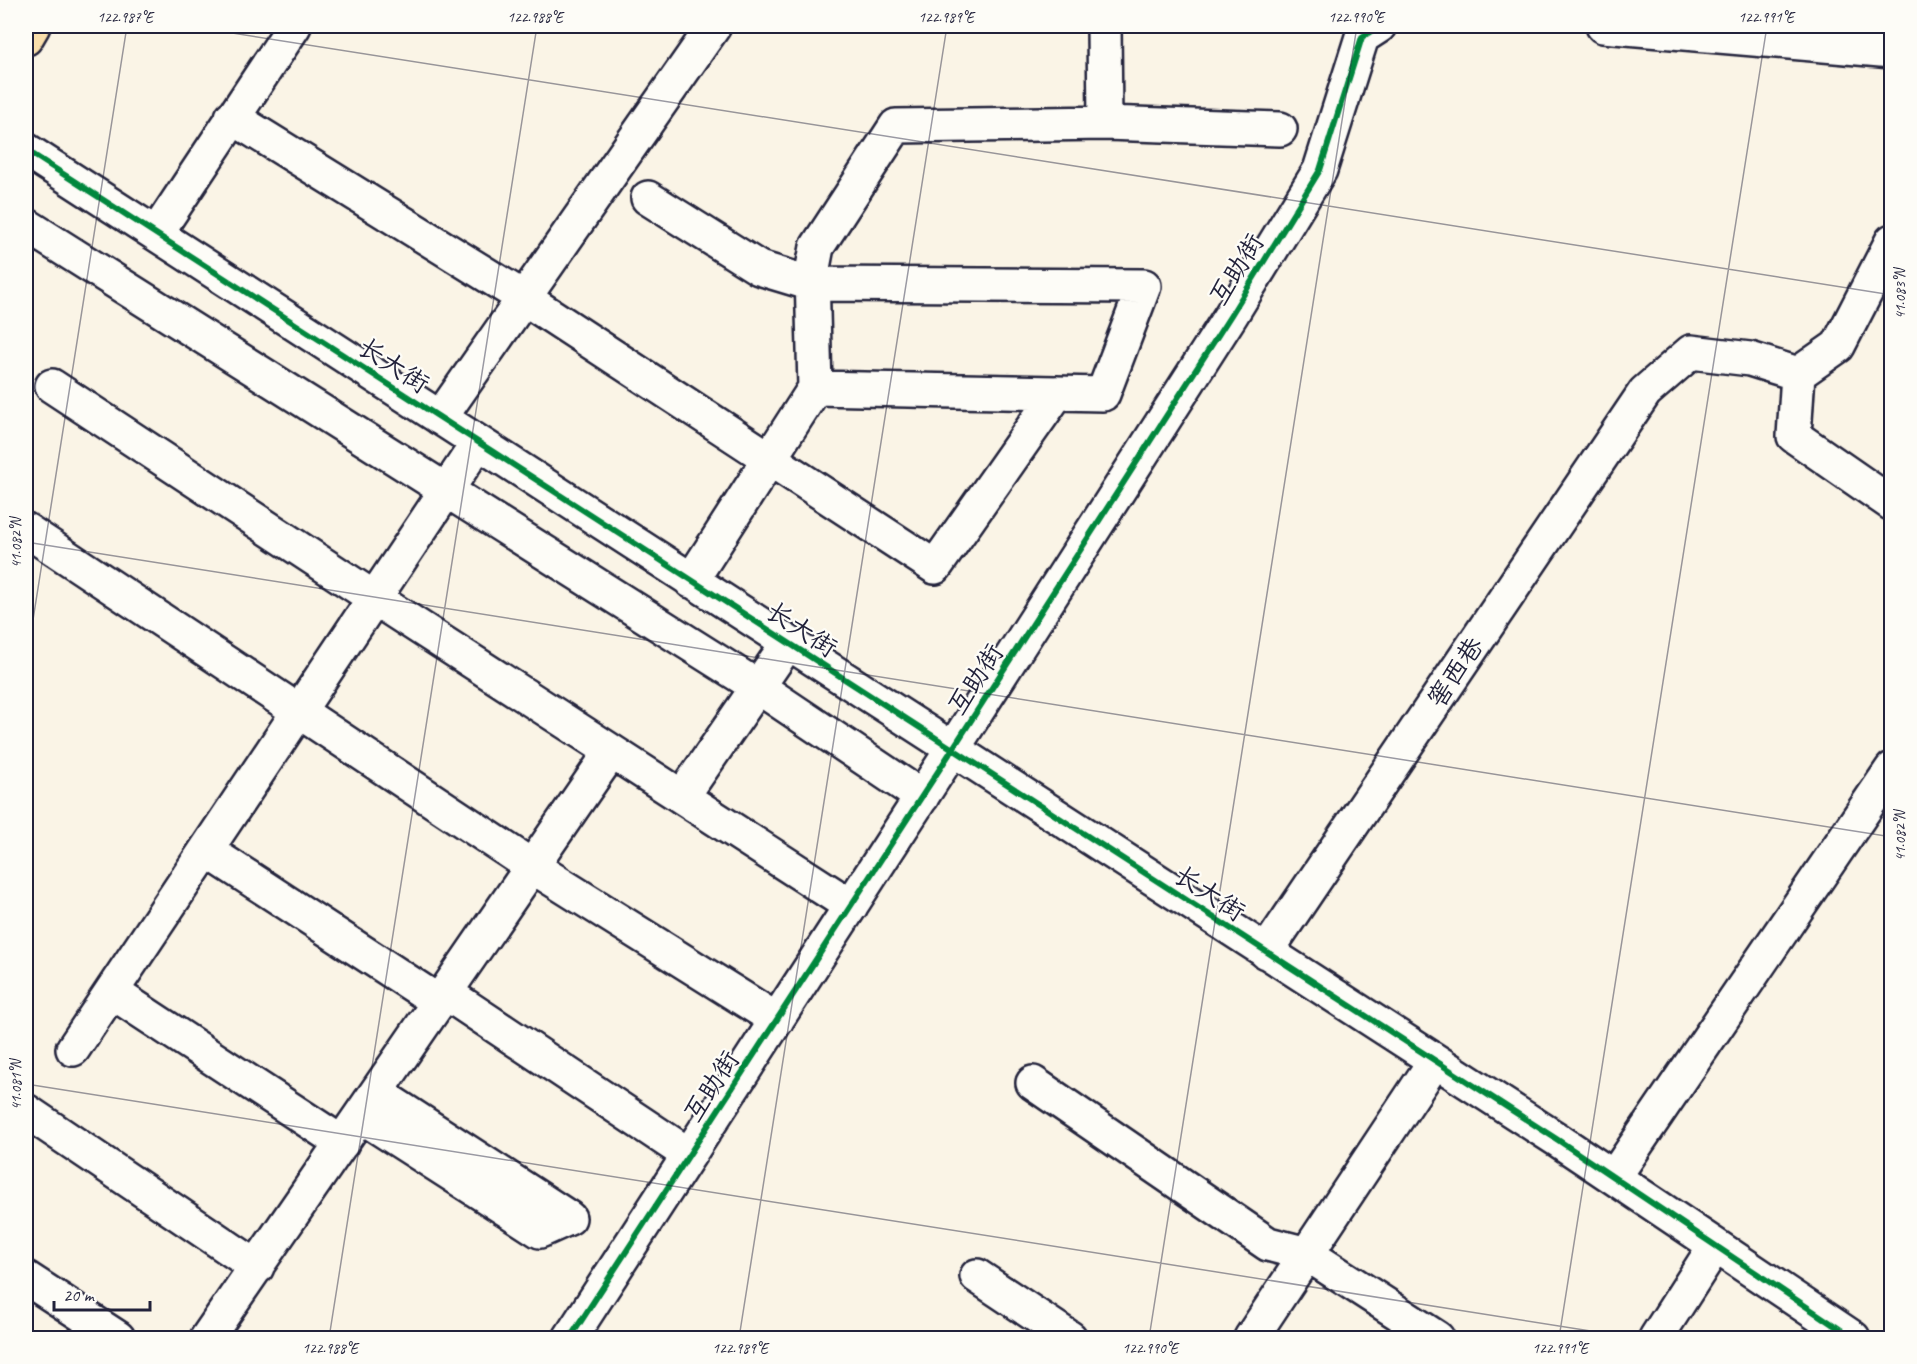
<svg xmlns="http://www.w3.org/2000/svg" width="1917" height="1364" viewBox="0 0 1917 1364" font-family="Caveat,'LXGW WenKai TC',sans-serif">
  <style>
    .lines { fill: none; stroke-linecap: round; stroke-linejoin: round }
    .minor-casing { stroke: #22223b; stroke-width: 38 }
    .major-casing { stroke: #22223b; stroke-width: 38 }
    .minor { stroke: #fdfcf7; stroke-width: 33 }
    .major { stroke: #f9deab; stroke-width: 33 }
    .cycleway-casing { stroke: #fdfcf7; stroke-width: 10 }
    .cycleway { stroke: #00873e; stroke-width: 6 }
    .ticks { fill: none; stroke: #22223b; stroke-width: 1.5; stroke-opacity: 0.45 }
    .labels { text-anchor: middle; stroke-width: 4.5; stroke-linejoin: round; paint-order: stroke }
    .street-label { font-size: 26px; fill: #22223b; stroke: #fdfcf7 }
    .neatline { fill: none; stroke: #22223b; stroke-width: 2 }
    .ticks-label { font-size: 15px; text-anchor: middle; fill: #22223b }
  </style>
  <rect width="100%" height="100%" fill="#faf4e6"/>
  <filter id="ink" filterUnits="userSpaceOnUse"><feTurbulence type="fractalNoise" baseFrequency=".0167" numOctaves="2"/><feDisplacementMap in="SourceGraphic" scale="12" xChannelSelector="R" yChannelSelector="G"/><feConvolveMatrix kernelMatrix="1 2 1 2 8 2 1 2 1" color-interpolation-filters="sRGB"/></filter>
  <g filter="url(#ink)">
    <g class="lines">
      <defs>
        <path id="minor" d="M1104 26 1105 123
          M1603 26 1892 51
          M232 117 524 298 935 567 1057 393
          M26 150 1558 1140 1853 1338
          M648 198 759 268 812 284 1144 286 1103 394 815 388
          M26 225 758 687 922 797
          M156 234 294 26
          M1798 374 1794 436 1892 504
          M52 386 374 598 851 906
          M440 418 714 26
          M26 530 533 867 777 1020
          M691 581 815 388 812 273 817 247 896 126 1105 123 1280 129
          M682 797 788 643
          M206 850 439 1002
          M1266 952 1645 392 1691 352 1750 359 1798 374 1838 346 1892 241
          M112 992 342 1143
          M446 993 689 1155
          M73 1049 478 443
          M1033 1083 1268 1244 1307 1254 1437 1338
          M26 1111 257 1267
          M361 1116 540 1231 569 1218 377 1093
          M1614 1177 1892 769
          M977 1276 1070 1338
          M26 1278 118 1338
          M207 1338 611 752
          M570 1338 952 750 1231 315 1320 170 1362 37 1379 26
          M1251 1338 1435 1061
          M1656 1338 1715 1246"/>
        <path id="major" d="M26 38 33 26"/>
      </defs>
      <use href="#minor" class="minor-casing"/>
      <use href="#major" class="major-casing"/>
      <use href="#minor" class="minor"/>
      <use href="#major" class="major"/>
      <defs>
        <path id="cycleway" d="M26 150 1558 1140 1853 1338
          M570 1338 952 750 1231 315 1320 170 1362 37 1379 26"/>
      </defs>
      <use href="#cycleway" class="cycleway-casing"/>
      <use href="#cycleway" class="cycleway"/>
    </g>
  </g>
  <path class="ticks" d="M188 26 1892 295M26 542 1892 837M26 664 127 26M26 1084 1635 1338M329 1338 537 26M739 1338 947 26M1149 1338 1357 26M1559 1338 1767 26"/>
  <g class="labels">
    <g class="street-label">
      <text transform="translate(1236 269) rotate(-58)" y="9">互助街</text>
      <text transform="translate(394 365) rotate(33)" y="9">长大街</text>
      <text transform="translate(802 629) rotate(33)" y="9">长大街</text>
      <text transform="translate(1455 672) rotate(-56)" y="9">窖西巷</text>
      <text transform="translate(975 679) rotate(-57)" y="9">互助街</text>
      <text transform="translate(1210 893) rotate(33)" y="9">长大街</text>
      <text transform="translate(711 1086) rotate(-57)" y="9">互助街</text>
    </g>
  </g>
  <rect width="1917" height="1364" fill="none" stroke="#fdfcf7" stroke-width="66"/>
  <path d="M54 1301v9h96v-9" fill="none" stroke="#22223b" stroke-width="3"/>
  <text x="63" y="1301" font-size="18" fill="#22223b" stroke="#fdfcf7" stroke-width="4.5" paint-order="stroke">20 m</text>
  <rect x="33" y="33" width="1851" height="1298" class="neatline"/>
  <g class="ticks-label">
    <text x="125" y="22">122.987°E</text>
    <text x="535" y="22">122.988°E</text>
    <text x="946" y="22">122.989°E</text>
    <text x="1356" y="22">122.990°E</text>
    <text x="1766" y="22">122.991°E</text>
    <text transform="translate(1900 294) rotate(-90)" y="5">41.083°N</text>
    <text transform="translate(16 543) rotate(-90)" y="5">41.082°N</text>
    <text transform="translate(1900 836) rotate(-90)" y="5">41.082°N</text>
    <text transform="translate(16 1085) rotate(-90)" y="5">41.081°N</text>
    <text x="330" y="1353">122.988°E</text>
    <text x="740" y="1353">122.989°E</text>
    <text x="1150" y="1353">122.990°E</text>
    <text x="1560" y="1353">122.991°E</text>
  </g>
</svg>
